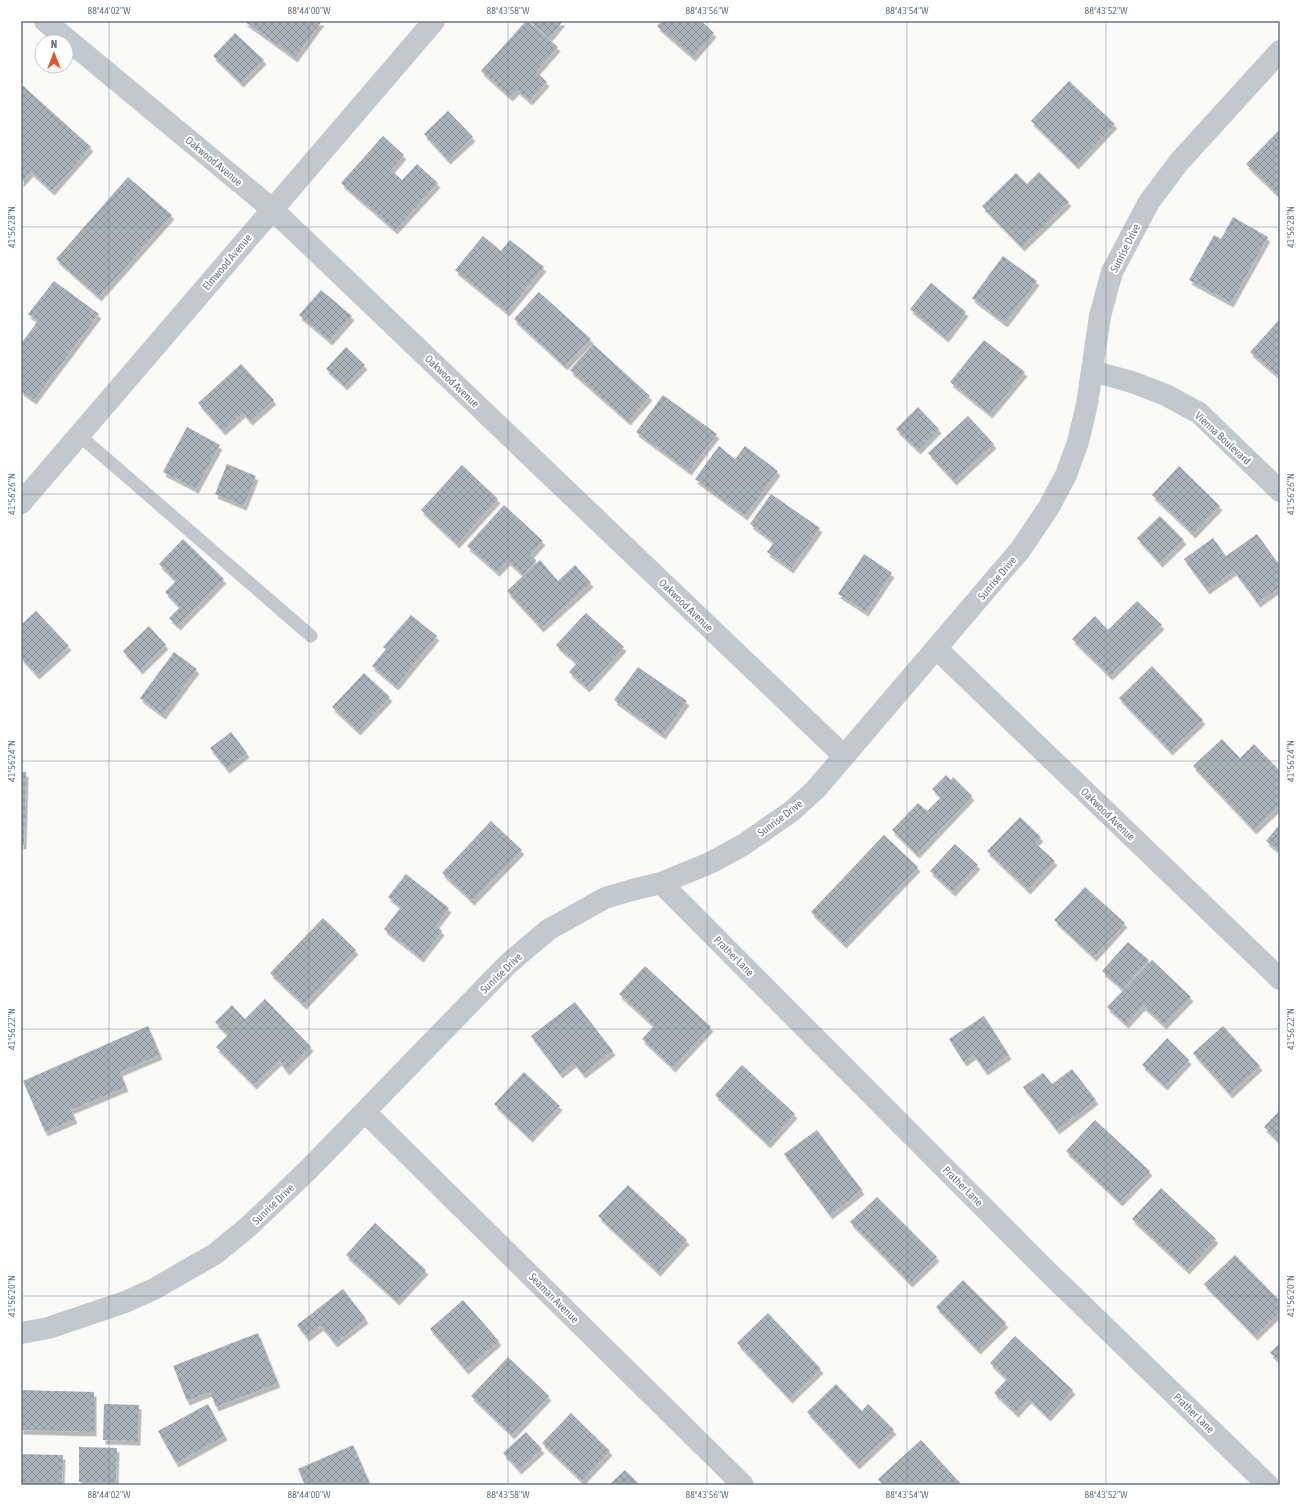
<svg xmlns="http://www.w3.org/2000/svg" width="1301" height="1506" viewBox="0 0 1301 1506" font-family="'Asap Condensed',sans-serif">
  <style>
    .building { fill: url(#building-cross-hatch); filter: url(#shadow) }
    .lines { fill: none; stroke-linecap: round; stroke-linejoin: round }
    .service { stroke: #c3c8cc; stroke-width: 13 }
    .minor { stroke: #c3c8cc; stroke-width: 22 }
    .ticks { fill: none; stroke: #657683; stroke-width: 1; stroke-opacity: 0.45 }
    .labels { text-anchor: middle; stroke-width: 4; stroke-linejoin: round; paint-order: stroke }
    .street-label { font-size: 11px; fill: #657683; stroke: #fff }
    .neatline { fill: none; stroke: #657683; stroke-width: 1.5 }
    .ticks-label { font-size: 10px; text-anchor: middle; fill: #657683 }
  </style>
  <defs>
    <pattern id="building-cross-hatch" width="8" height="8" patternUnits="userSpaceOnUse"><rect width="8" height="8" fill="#aab3b9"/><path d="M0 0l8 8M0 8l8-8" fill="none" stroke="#8e969c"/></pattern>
    <filter id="shadow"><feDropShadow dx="2.5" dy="4.5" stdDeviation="0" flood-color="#0004"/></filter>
  </defs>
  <rect width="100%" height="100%" fill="#fafaf8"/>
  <path class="building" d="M244 21H322L295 58Z
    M526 21H528L558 47 536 72 547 82 530 101 517 90 510 97 481 71Z
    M529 21H563L549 38Z
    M662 21H701L714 33 693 57 657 26Z
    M235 33 264 60 241 83 213 56Z
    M1069 81 1115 124 1076 165 1031 121Z
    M21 84 91 147 52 191 31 172 21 183Z
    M448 111 473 137 448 160 424 134Z
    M1280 129V197L1246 164Z
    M383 136 404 155 391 170 402 180 417 164 438 183 395 230 341 183Z
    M1039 172 1069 202 1022 247 982 206 1016 173 1027 184Z
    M128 177 172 215 99 297 56 259Z
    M1233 217 1268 237 1231 303 1189 280 1214 235 1221 239Z
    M483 236 501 251 510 240 544 267 507 312 455 270Z
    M1003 256 1037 281 1005 323 972 298Z
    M54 281 99 314 34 400 21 391V339L23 341 38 321 28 314Z
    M931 283 966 312 946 338 910 309Z
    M321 290 352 316 330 341 299 315Z
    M539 292 591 339 565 366 514 319Z
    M1280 319V378L1250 352Z
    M984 340 1025 372 990 414 950 382Z
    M593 344 650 396 628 421 570 370Z
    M346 347 365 365 345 386 326 369Z
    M241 364 274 400 250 421 243 413 223 431 198 403Z
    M663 395 717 434 689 471 636 432Z
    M918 407 939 429 918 450 896 429Z
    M968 416 994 444 954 481 928 453Z
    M187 427 220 445 196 489 163 472Z
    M719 446 735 459 745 446 778 471 745 516 695 479Z
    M227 464 256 476 244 506 215 494Z
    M462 465 498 499 457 544 421 510Z
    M1179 466 1220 506 1193 534 1152 495Z
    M771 494 820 528 791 569 767 552 774 542 750 524Z
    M504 505 543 541 530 555 536 560 523 575 508 561 497 572 467 546Z
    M1160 516 1184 540 1160 563 1137 538Z
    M1257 534 1280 566V587L1258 603 1234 571 1207 590 1184 559 1213 538 1226 556Z
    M183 539 224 579 178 626 169 618 180 607 165 592 176 581 159 564Z
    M864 554 892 573 866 612 838 594Z
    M540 560 558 581 575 565 591 583 541 628 507 591Z
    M1137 601 1162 625 1110 676 1072 639 1095 616 1108 630Z
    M36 611 69 646 37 675 21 658V625Z
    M586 613 624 647 587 688 569 672 577 663 556 645Z
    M411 615 437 636 396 686 372 666 386 649 383 647Z
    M149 626 166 645 140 670 123 651Z
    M174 652 197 669 163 715 140 698Z
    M1152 666 1203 720 1170 751 1119 698Z
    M638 667 687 701 663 735 614 700Z
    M364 673 390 697 358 731 332 707Z
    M231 732 247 753 227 769 210 748Z
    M1222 739 1240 758 1254 744 1280 771V805L1254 830 1193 766Z
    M21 772H26L24 845H21Z
    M946 775 951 780 953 777 972 796 917 854 892 830 918 803 927 811 941 797 932 789Z
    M1020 817 1041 837 1035 843 1055 861 1028 890 987 851Z
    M491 821 522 850 472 901 442 873Z
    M1280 824V852L1266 841Z
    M884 835 918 867 844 944 811 912Z
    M955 844 978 865 953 892 930 871Z
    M406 874 449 908 436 925 442 931 421 958 384 929 401 907 388 897Z
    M1085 887 1125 923 1094 957 1054 920Z
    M323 918 356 950 304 1005 270 973Z
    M1128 942 1149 960 1123 989 1102 971Z
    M1152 960 1191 997 1164 1025 1143 1006 1126 1024 1107 1007Z
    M645 966 711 1027 673 1068 642 1039 654 1026 619 994Z
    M265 999 311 1047 287 1071 279 1061 254 1085 216 1047 228 1035 215 1022 232 1005 245 1019Z
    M575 1002 613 1051 583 1074 574 1063 560 1074 531 1036Z
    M984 1016 1009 1055 985 1071 974 1055 964 1062 949 1039Z
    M148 1026 160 1055 120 1072 126 1087 71 1110 75 1119 45 1132 23 1081Z
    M1223 1026 1260 1066 1230 1094 1193 1053Z
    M1167 1038 1189 1060 1165 1086 1142 1065Z
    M742 1065 795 1114 768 1144 715 1095Z
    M1072 1069 1096 1100 1057 1130 1023 1087 1043 1073 1052 1084Z
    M524 1072 560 1106 530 1138 494 1104Z
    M1280 1110V1143L1264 1127Z
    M1095 1120 1150 1171 1120 1202 1066 1151Z
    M817 1130 862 1190 830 1215 784 1154Z
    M628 1185 687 1240 658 1272 598 1216Z
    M1161 1188 1216 1239 1187 1270 1132 1219Z
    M877 1197 937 1257 910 1283 850 1222Z
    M375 1223 426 1270 397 1301 346 1255Z
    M1235 1255 1280 1301V1312L1255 1336 1204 1284Z
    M963 1280 1006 1323 978 1350 936 1307Z
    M343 1289 366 1319 335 1343 321 1326 307 1337 297 1325Z
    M463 1300 499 1341 466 1370 430 1329Z
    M768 1313 821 1369 790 1399 737 1343Z
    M258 1333 278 1383 216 1407 210 1392 187 1401 173 1366Z
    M1015 1336 1073 1390 1048 1417 1029 1399 1016 1413 994 1393 1007 1379 990 1363Z
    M1280 1343V1362L1270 1353Z
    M508 1357 549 1396 512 1435 471 1396Z
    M836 1384 862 1411 868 1404 894 1430 857 1465 807 1412Z
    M21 1390 94 1392V1432L21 1430Z
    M104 1404 139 1405 138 1441 103 1440Z
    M208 1404 225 1436 176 1463 158 1431Z
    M571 1413 610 1451 582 1481 542 1443Z
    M526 1432 542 1449 519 1470 503 1453Z
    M921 1440 962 1485H883L878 1479Z
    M353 1445 370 1484 305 1485 298 1469Z
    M79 1447 117 1448 116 1482H79Z
    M21 1454 63 1455 62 1484 21 1485Z
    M625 1470 640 1485H609Z"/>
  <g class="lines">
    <path class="service" d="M80 436 311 636"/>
    <path class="minor" d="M45 21 272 209 844 756
      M1092 371 1132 382 1166 395 1199 413 1280 491
      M21 503 434 21
      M937 649 1280 979
      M661 883 1048 1272 1268 1485
      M365 1112 743 1485
      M21 1333 48 1328 125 1302 154 1289 215 1254 248 1227 308 1170 509 963 548 930 605 898 632 890 661 883 710 863 743 845 792 811 816 789 1020 550 1049 507 1066 475 1078 442 1087 404 1100 316 1112 272 1149 202 1179 162 1280 51"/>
  </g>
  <path class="ticks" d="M109 21V1485M309 21V1485M508 21V1485M707 21V1485M907 21V1485M1106 21V1485M21 227H1280M21 494H1280M21 761H1280M21 1029H1280M21 1296H1280"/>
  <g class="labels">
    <g class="street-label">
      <text transform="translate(214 161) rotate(40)" y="4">Oakwood Avenue</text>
      <text transform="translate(1125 248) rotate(-63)" y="4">Sunrise Drive</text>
      <text transform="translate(227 262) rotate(-50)" y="4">Elmwood Avenue</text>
      <text transform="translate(452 381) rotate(44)" y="4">Oakwood Avenue</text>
      <text transform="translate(1223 438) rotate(43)" y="4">Vienna Boulevard</text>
      <text transform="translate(997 578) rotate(-50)" y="4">Sunrise Drive</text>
      <text transform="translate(686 605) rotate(44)" y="4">Oakwood Avenue</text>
      <text transform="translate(1108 814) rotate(44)" y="4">Oakwood Avenue</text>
      <text transform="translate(780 818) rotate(-37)" y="4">Sunrise Drive</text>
      <text transform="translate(734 956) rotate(45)" y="4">Prather Lane</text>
      <text transform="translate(501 973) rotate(-44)" y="4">Sunrise Drive</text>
      <text transform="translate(963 1186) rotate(45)" y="4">Prather Lane</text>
      <text transform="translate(273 1204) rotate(-44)" y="4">Sunrise Drive</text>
      <text transform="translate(554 1298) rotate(45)" y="4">Seaman Avenue</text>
      <text transform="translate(1194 1413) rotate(44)" y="4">Prather Lane</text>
    </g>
  </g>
  <rect width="1301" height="1506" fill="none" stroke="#ffffff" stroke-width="44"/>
  <g transform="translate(54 54)"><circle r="19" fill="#ffffff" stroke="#c1c8cd"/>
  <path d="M0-3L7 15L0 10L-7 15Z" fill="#e4572e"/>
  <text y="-6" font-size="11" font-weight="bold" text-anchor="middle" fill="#657683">N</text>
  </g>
  <rect x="22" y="22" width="1257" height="1462" class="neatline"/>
  <g class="ticks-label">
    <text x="109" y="14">88°44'02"W</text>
    <text x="309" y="14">88°44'00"W</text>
    <text x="508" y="14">88°43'58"W</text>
    <text x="707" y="14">88°43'56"W</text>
    <text x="907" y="14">88°43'54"W</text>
    <text x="1106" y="14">88°43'52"W</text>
    <text transform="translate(11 227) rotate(-90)" y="4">41°56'28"N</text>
    <text transform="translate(1290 227) rotate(-90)" y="4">41°56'28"N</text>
    <text transform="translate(11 494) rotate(-90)" y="4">41°56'26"N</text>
    <text transform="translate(1290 494) rotate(-90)" y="4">41°56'26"N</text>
    <text transform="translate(11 761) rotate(-90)" y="4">41°56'24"N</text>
    <text transform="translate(1290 761) rotate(-90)" y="4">41°56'24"N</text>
    <text transform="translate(11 1029) rotate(-90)" y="4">41°56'22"N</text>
    <text transform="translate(1290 1029) rotate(-90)" y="4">41°56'22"N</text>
    <text transform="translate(11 1296) rotate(-90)" y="4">41°56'20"N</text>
    <text transform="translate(1290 1296) rotate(-90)" y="4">41°56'20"N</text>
    <text x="109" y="1498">88°44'02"W</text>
    <text x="309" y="1498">88°44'00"W</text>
    <text x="508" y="1498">88°43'58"W</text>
    <text x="707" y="1498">88°43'56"W</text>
    <text x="907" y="1498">88°43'54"W</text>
    <text x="1106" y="1498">88°43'52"W</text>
  </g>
</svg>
